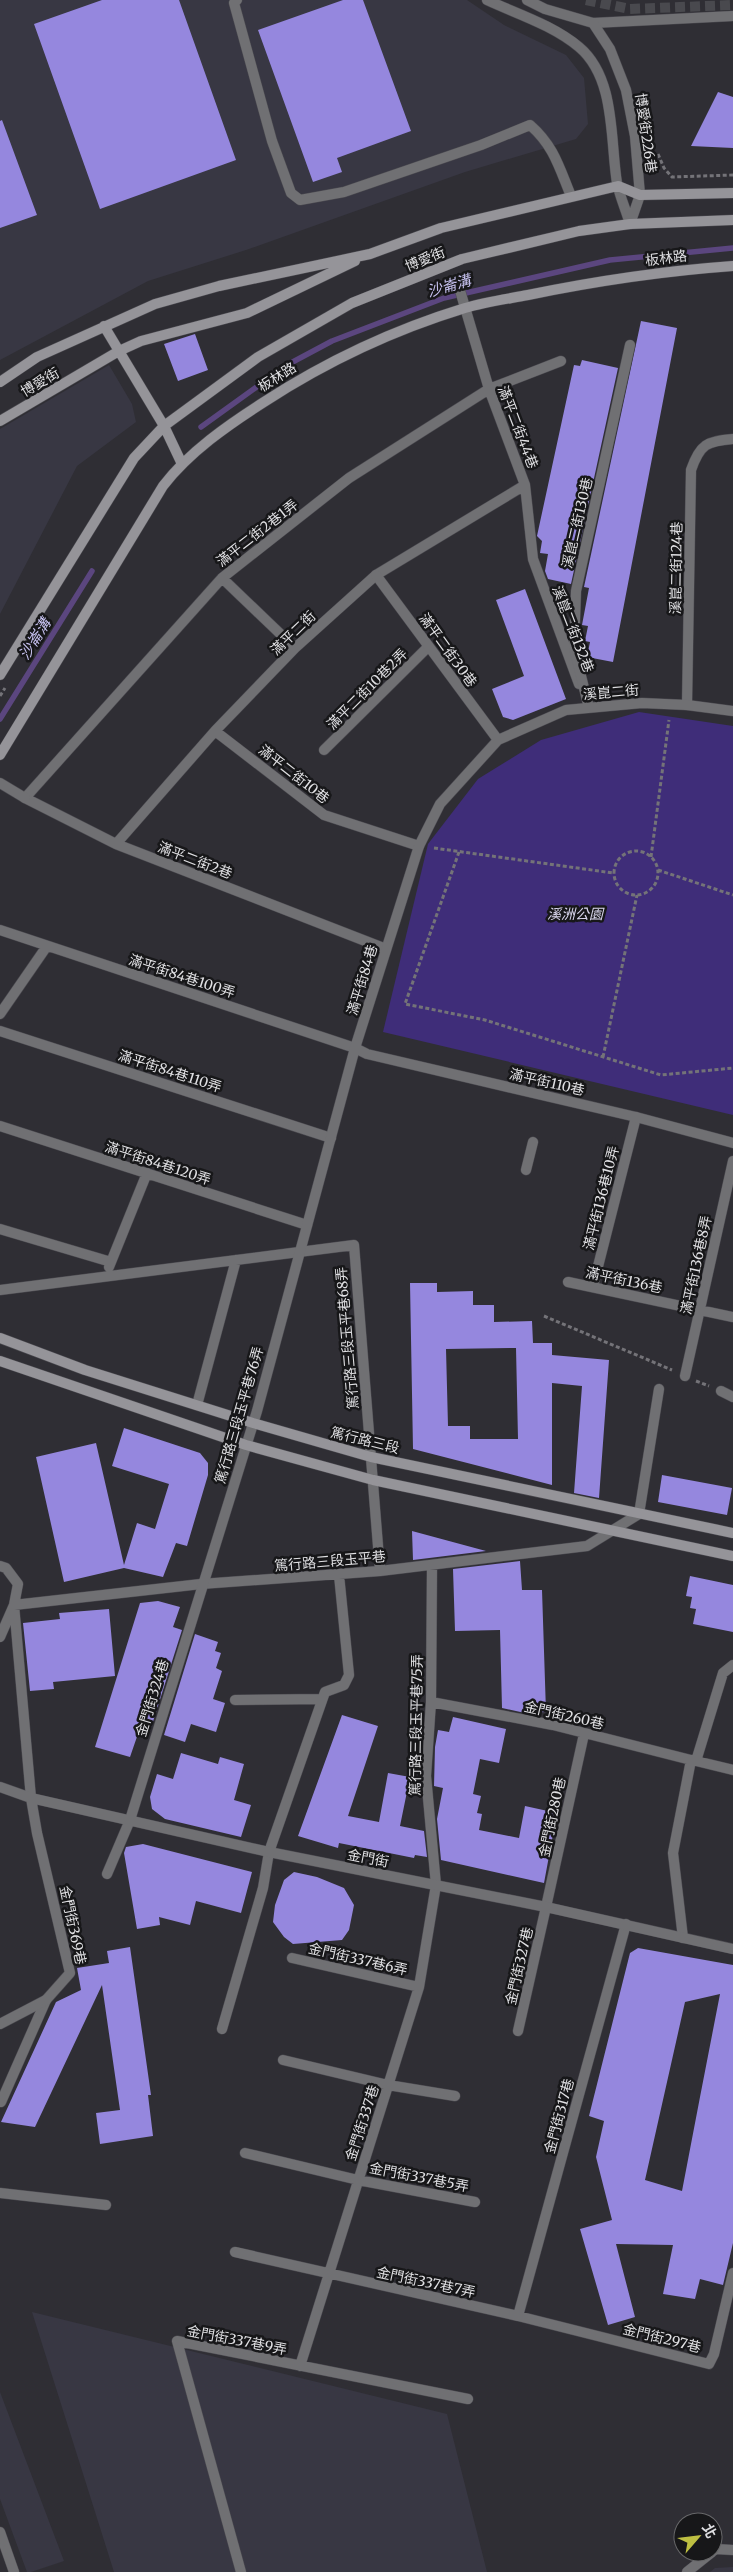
<svg xmlns="http://www.w3.org/2000/svg" width="733" height="2572" viewBox="0 0 733 2572" font-family="Merriweather,'Noto Sans TC',serif">
  <style>
    .built { fill: #383743 }
    .green { fill: #3f2d79 }
    .lines { fill: none; stroke-linecap: round; stroke-linejoin: round }
    .stream { stroke: #5b467f; stroke-width: 5.5 }
    .building { fill: #9587de; fill-rule: evenodd }
    .secondary-tunnel { stroke: #49494e; stroke-width: 10; stroke-dasharray: 10 5; stroke-linecap: butt }
    .lane-casing { stroke: #4b4a50; stroke-width: 11 }
    .street-casing { stroke: #4b4a50; stroke-width: 11 }
    .secondary-casing { stroke: #4b4a50; stroke-width: 11 }
    .path { stroke: #747378; stroke-width: 3; stroke-dasharray: 4 2.5; stroke-linecap: butt }
    .lane { stroke: #707073; stroke-width: 10 }
    .street { stroke: #707073; stroke-width: 10 }
    .secondary { stroke: #959499; stroke-width: 10 }
    .labels { text-anchor: middle; stroke-width: 5; stroke-linejoin: round; paint-order: stroke }
    .street-label { font-size: 14px; fill: #dfdfe2; stroke: #171719 }
    .park-label { font-size: 14px; font-style: italic; fill: #dad7ee; stroke: #171719 }
    .water-label { font-size: 15px; font-style: italic; fill: #c6c1ef; stroke: #171719 }
  </style>
  <rect width="100%" height="100%" fill="#2f2e34"/>
  <path class="built" d="M0 0H467L504 25 566 55 584 78 588 124 576 139 465 172 246 250 148 281 0 360Z
    M109 365 132 404 136 422 77 466 0 614V429Z
    M32 2312 447 2414 487 2572H114Z
    M0 2392 64 2561 31 2572H27L0 2499Z
    M733 2567V2572H710L715 2568Z"/>
  <path class="green" d="M639 712 733 726V1115L383 1032 428 844 478 779 541 740Z"/>
  <g class="lines">
    <path class="stream" d="M201 427 287 365 332 341 444 298 610 260 733 248
      M0 719 92 571"/>
  </g>
  <path class="building" d="M102 0H179L236 160 100 209 34 24Z
    M343 0H363L411 131 337 158 342 172 313 182 258 30Z
    M718 92 733 97V148L691 146Z
    M2 120 37 215 0 228V121Z
    M641 321 677 328 613 662 587 657 590 642 585 641 588 626 582 625 589 588 584 587Z
    M195 334 208 370 178 381 164 344Z
    M582 360 618 368 571 584 548 579 545 571 548 554 540 553 542 541 537 536 574 365 580 366Z
    M525 589 566 699 513 720 503 717 492 689 524 676 496 600Z
    M410 1283H437V1292L473 1291V1305H494V1322L532 1321 533 1343H552V1355L609 1360 599 1498 574 1493 582 1386 552 1383V1485L413 1449ZM516 1348 518 1439H470V1426H448L446 1349Z
    M124 1428 200 1453 208 1463V1475L187 1546 176 1543 163 1577 124 1568 64 1582 36 1457 96 1443 124 1565 137 1523 155 1529 169 1484 112 1466Z
    M662 1475 732 1488 727 1515 658 1502Z
    M412 1531 486 1551 413 1560Z
    M520 1561 522 1590H542L546 1712 525 1713 502 1708 500 1630 455 1631 453 1569Z
    M690 1576 733 1585V1632L693 1624 696 1609 690 1608 692 1597 686 1596Z
    M158 1601 180 1607 173 1627 182 1630 150 1731 140 1728 130 1757 95 1747 140 1603Z
    M109 1609 115 1676 53 1682 54 1689 30 1691 23 1623 60 1619 59 1613Z
    M195 1634 218 1642 215 1651 221 1653 216 1668 222 1671 213 1699 225 1703 216 1732 191 1724 185 1742 164 1735Z
    M342 1715 378 1726 348 1816 379 1822 388 1773 410 1777 400 1826 424 1831 427 1857 415 1855 414 1858 339 1843 338 1848 298 1836Z
    M453 1717 506 1729 499 1763 480 1759 473 1794 481 1796 477 1813 482 1814 479 1830 519 1838 525 1806 557 1813 544 1883 441 1860 437 1819 443 1788 434 1786 435 1747 438 1730 449 1732Z
    M181 1753 218 1764 220 1757 244 1764 234 1800 251 1805 241 1837 165 1819 152 1809 150 1797 157 1774 173 1779Z
    M143 1844 252 1872 241 1913 196 1901 190 1925 159 1917 160 1925 137 1929 124 1853 126 1847Z
    M294 1872 317 1877 344 1888 354 1905 349 1930 342 1940 293 1944 284 1937 273 1922 275 1905 284 1880Z
    M130 1947 151 2095H148L153 2136 100 2144 96 2113 120 2110 102 1985 35 2127 1 2122 56 2002 81 1990 77 1968 109 1963 107 1951Z
    M638 1948 733 1965V2243L723 2285 700 2279 695 2299 663 2294 673 2245 616 2244 635 2317 608 2325 580 2229 612 2220 596 2157 604 2121 589 2116 630 1953ZM720 1994 700 2097 682 2191 645 2180 685 2002Z"/>
  <g class="lines">
    <path class="secondary-tunnel" d="M586 0 630 9 733 5"/>
    <defs>
      <path id="lane" d="M237 0 234 3 272 141 291 193 300 200 344 192 481 145 530 125C554 146 559 167 571 196
        M593 23 733 16
        M459 287 489 389 525 485 533 559 579 684
        M222 578 295 648
        M687 705 691 470C700 444 707 441 733 439
        M215 731 324 815 419 846
        M324 750 428 647
        M116 844 215 731 295 648 376 575 525 485
        M0 930 355 1048
        M386 949 116 844 25 798 222 578 349 478 489 389 561 361
        M0 1014 47 946
        M0 1031 331 1138
        M0 1126 307 1225
        M526 1170 533 1142
        M0 1229 111 1262
        M109 1267 147 1173
        M568 1282 733 1317
        M593 1286 636 1117
        M0 1290 354 1245 380 1571
        M685 1376 733 1161
        M721 1391 733 1397
        M197 1405 236 1260
        M0 1566 6 1568 18 1584 14 1605 0 1637
        M235 1700 322 1699
        M431 1702 553 1725 691 1760 673 1853 683 1938
        M692 1760 733 1770
        M696 1761 723 1673 733 1665
        M31 1798 14 1605 201 1584 380 1571 587 1546 639 1514 659 1389
        M546 1907 584 1734
        M292 1958 419 1987
        M222 2029 263 1888 269 1852 325 1692 344 1685 349 1675 339 1575
        M283 2060 388 2085 455 2096
        M1 2102 46 2000
        M245 2153 358 2180 475 2202
        M0 2193 106 2205
        M235 2252 518 2316 709 2364 714 2354 733 2273
        M518 2316 626 1924
        M300 2366 419 1987 436 1885 426 1776 431 1702 432 1565
        M0 2532 14 2572
        M713 2551 716 2549 733 2550
        M241 2572 177 2341 468 2399
        M687 2572 712 2552"/>
      <path id="street" d="M487 0C517 14 553 25 579 47 616 78 610 140 617 183 620 197 626 210 630 224
        M527 0 545 9 593 23 610 49 626 90 635 136 640 195 630 224
        M376 575 498 740
        M589 708 574 648 576 591 630 345
        M0 783 25 798
        M355 1048 367 1054 636 1117 733 1143
        M0 1787 31 1798 269 1852 546 1907 733 1949
        M107 1874 130 1820 257 1411 355 1048 419 846 440 804 498 740 566 710 642 703 687 705 733 711
        M0 2024 46 2000 70 1973 37 1833 31 1798
        M518 2031 546 1907"/>
      <path id="secondary" d="M104 326 164 426 182 464
        M0 382 37 357 155 304 219 286 370 254 441 228 618 186 640 195 733 193
        M0 421 119 351 141 341 247 313 355 261
        M0 675 134 458 164 426 258 357 352 303 462 259 579 231 630 224 733 220
        M0 755 163 486C189 452 228 425 264 402 327 361 393 330 465 308 485 302 507 299 528 295 596 281 664 271 733 266
        M0 1338 85 1370 253 1423 371 1457 733 1533
        M0 1361 246 1445 373 1480 733 1556"/>
    </defs>
    <use href="#lane" class="lane-casing"/>
    <use href="#street" class="street-casing"/>
    <use href="#secondary" class="secondary-casing"/>
    <path class="path" d="M658 154 664 168 672 177 733 175
      M0 696 5 688
      M434 848 613 873
      M614 873a22 22 0 1 1 44 0a22 22 0 1 1-44 0Z
      M459 852 405 1004 485 1020 661 1075 733 1068
      M651 857 669 720
      M658 870 733 895
      M603 1057 637 895
      M544 1316 672 1370
      M696 1381 709 1386"/>
    <use href="#lane" class="lane"/>
    <use href="#street" class="street"/>
    <use href="#secondary" class="secondary"/>
  </g>
  <g class="labels">
    <g class="street-label">
      <text transform="translate(646 133) rotate(82)" y="5">博愛街226巷</text>
      <text transform="translate(666 258) rotate(-7)" y="5">板林路</text>
      <text transform="translate(425 259) rotate(-22)" y="5">博愛街</text>
      <text transform="translate(277 377) rotate(-32)" y="5">板林路</text>
      <text transform="translate(40 382) rotate(-31)" y="5">博愛街</text>
      <text transform="translate(518 427) rotate(69)" y="5">滿平二街44巷</text>
      <text transform="translate(577 523) rotate(-77)" y="5">溪崑二街130巷</text>
      <text transform="translate(257 533) rotate(-38)" y="5">滿平二街2巷1弄</text>
      <text transform="translate(676 568) rotate(-89)" y="5">溪崑二街124巷</text>
      <text transform="translate(573 629) rotate(69)" y="5">溪崑二街132巷</text>
      <text transform="translate(293 633) rotate(-44)" y="5">滿平二街</text>
      <text transform="translate(448 650) rotate(54)" y="5">滿平二街30巷</text>
      <text transform="translate(367 689) rotate(-45)" y="5">滿平二街10巷2弄</text>
      <text transform="translate(611 692) rotate(-5)" y="5">溪崑二街</text>
      <text transform="translate(294 774) rotate(38)" y="5">滿平二街10巷</text>
      <text transform="translate(195 860) rotate(21)" y="5">滿平二街2巷</text>
      <text transform="translate(182 976) rotate(18)" y="5">滿平街84巷100弄</text>
      <text transform="translate(362 980) rotate(-73)" y="5">滿平街84巷</text>
      <text transform="translate(170 1071) rotate(18)" y="5">滿平街84巷110弄</text>
      <text transform="translate(547 1082) rotate(13)" y="5">滿平街110巷</text>
      <text transform="translate(158 1163) rotate(18)" y="5">滿平街84巷120弄</text>
      <text transform="translate(601 1198) rotate(-76)" y="5">滿平街136巷10弄</text>
      <text transform="translate(696 1265) rotate(-78)" y="5">滿平街136巷8弄</text>
      <text transform="translate(624 1280) rotate(12)" y="5">滿平街136巷</text>
      <text transform="translate(347 1338) rotate(-95)" y="5">篤行路三段玉平巷68弄</text>
      <text transform="translate(239 1415) rotate(-74)" y="5">篤行路三段玉平巷76弄</text>
      <text transform="translate(365 1440) rotate(14)" y="5">篤行路三段</text>
      <text transform="translate(330 1561) rotate(-5)" y="5">篤行路三段玉平巷</text>
      <text transform="translate(152 1698) rotate(-73)" y="5">金門街324巷</text>
      <text transform="translate(564 1715) rotate(13)" y="5">金門街260巷</text>
      <text transform="translate(416 1725) rotate(-89)" y="5">篤行路三段玉平巷75弄</text>
      <text transform="translate(552 1817) rotate(-78)" y="5">金門街280巷</text>
      <text transform="translate(368 1858) rotate(11)" y="5">金門街</text>
      <text transform="translate(73 1925) rotate(78)" y="5">金門街369巷</text>
      <text transform="translate(358 1959) rotate(13)" y="5">金門街337巷6弄</text>
      <text transform="translate(519 1966) rotate(-77)" y="5">金門街327巷</text>
      <text transform="translate(559 2116) rotate(-75)" y="5">金門街317巷</text>
      <text transform="translate(362 2123) rotate(-72)" y="5">金門街337巷</text>
      <text transform="translate(419 2177) rotate(11)" y="5">金門街337巷5弄</text>
      <text transform="translate(426 2282) rotate(12)" y="5">金門街337巷7弄</text>
      <text transform="translate(662 2338) rotate(14)" y="5">金門街297巷</text>
      <text transform="translate(237 2340) rotate(11)" y="5">金門街337巷9弄</text>
    </g>
    <g class="park-label">
      <text x="575" y="919">溪洲公園</text>
    </g>
    <g class="water-label">
      <text transform="translate(449 286) rotate(-16)" y="5">沙崙溝</text>
      <text transform="translate(35 639) rotate(-58)" y="5">沙崙溝</text>
    </g>
  </g>
  <g transform="translate(698 2537) rotate(62)"><circle r="24" fill="#171719" stroke="#676769"/>
  <path d="M0-4L9 19L0 12L-9 19Z" fill="#bebf42"/>
  <text y="-8" font-size="14" font-weight="bold" text-anchor="middle" fill="#dfdfe2">北</text>
  </g>
</svg>
